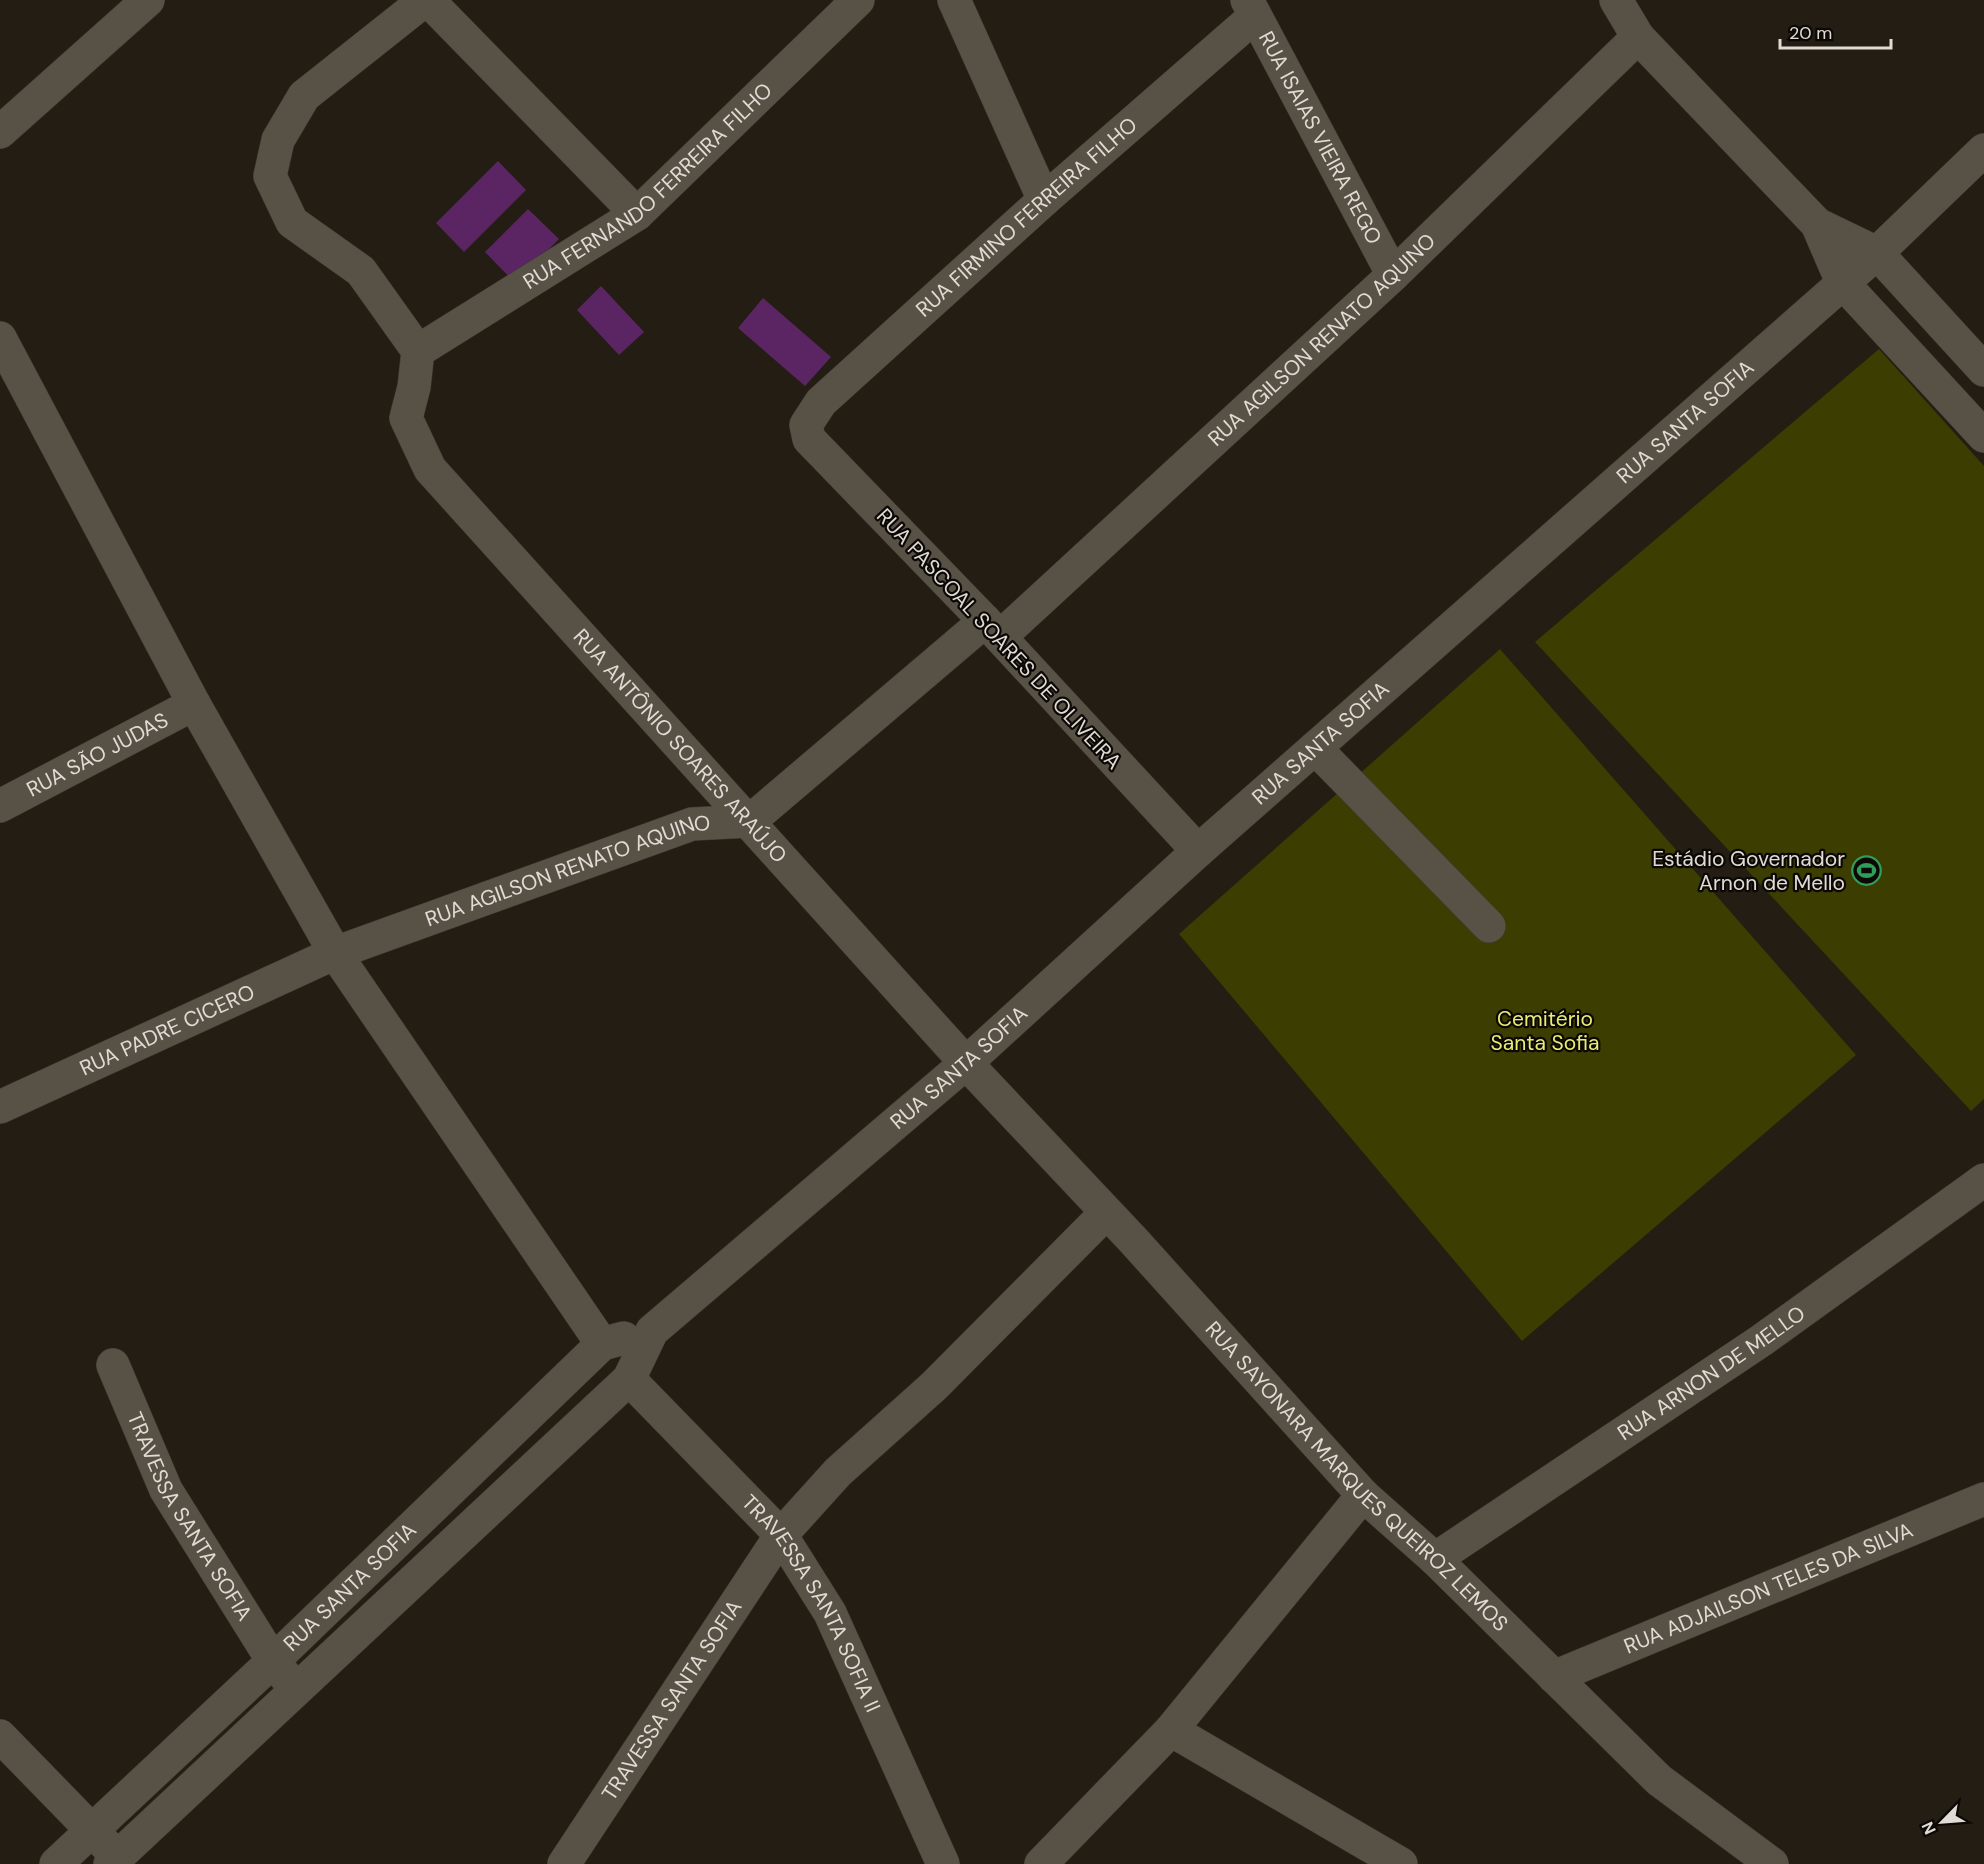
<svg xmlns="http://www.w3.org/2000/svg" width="1984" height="1864" viewBox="0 0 1984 1864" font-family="'DM Sans',sans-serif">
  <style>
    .green { fill: #3b3d01 }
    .building { fill: #5b2564 }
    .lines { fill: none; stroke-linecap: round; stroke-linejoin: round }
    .minor-casing { stroke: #403a35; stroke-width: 34 }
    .minor { stroke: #585146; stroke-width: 33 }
    .labels { text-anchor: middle; stroke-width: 4.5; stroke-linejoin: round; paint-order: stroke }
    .street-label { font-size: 21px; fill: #e0dbd5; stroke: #0b0805 }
    .poi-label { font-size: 21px; fill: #e0dbd5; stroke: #0b0805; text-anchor: end }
    .park-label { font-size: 21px; fill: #e7ee71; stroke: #0b0805 }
  </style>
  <rect width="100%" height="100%" fill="#241d14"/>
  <path class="green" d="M1879 349 1984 466V1099L1971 1111 1535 642Z
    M1500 649 1856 1055 1522 1341 1179 934Z"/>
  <path class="building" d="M498 161 526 190 464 252 436 223Z
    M528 209 559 239 515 283 485 252Z
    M601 286 644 332 619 355 577 310Z
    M763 298 831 357 805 386 738 328Z"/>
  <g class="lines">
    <defs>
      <g id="minor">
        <path id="s1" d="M425 0 304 96 278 140 270 176 292 222 361 271 418 351 414 387 406 418 430 469 966 1063 1133 1240 1363 1495 1435 1559 1659 1780 1772 1864"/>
        <path d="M428 0 637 214"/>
        <path d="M954 0 1044 200"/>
        <path id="s2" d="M1247 0 1393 275"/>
        <path d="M1616 0 1638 37 1817 224 1877 253 1984 370"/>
        <path d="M0 132 148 0"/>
        <path d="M1817 224 1842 282 1984 436"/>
        <path d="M0 338 194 704 335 953 602 1344"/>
        <path id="s3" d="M418 351 637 214 858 0"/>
        <path id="s4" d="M1000 637 1393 275 1638 37"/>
        <path d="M1315 748 1489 926"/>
        <path id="s5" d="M0 806 194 704"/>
        <path id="s6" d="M1198 851 985 621 809 439 806 425 821 402 1044 200 1254 17"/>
        <path id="s7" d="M0 1107 335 953 692 824 750 821 985 621"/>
        <path id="s8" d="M113 1365 166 1490 273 1661 286 1677"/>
        <path id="s9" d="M629 1379 781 1535 830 1613 943 1864"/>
        <path id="s10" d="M1435 1559 1762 1340 1984 1180"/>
        <path id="s11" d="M1554 1677 1984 1499"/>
        <path d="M1171 1730 1401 1864"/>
        <path d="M0 1736 107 1846"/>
        <path id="s12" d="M56 1864 273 1661 602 1344 624 1338"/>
        <path id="s13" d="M110 1864 629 1379 652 1331 966 1063 1198 851 1877 253 1984 150"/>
        <path id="s14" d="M564 1864 781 1535 838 1472 934 1386 1106 1213"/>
        <path d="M1041 1864 1171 1730 1363 1495"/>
      </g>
    </defs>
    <use href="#minor" class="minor-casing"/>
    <use href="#minor" class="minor"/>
  </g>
  <defs>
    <symbol id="stadium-ring" viewBox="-11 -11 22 22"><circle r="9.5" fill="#0b0805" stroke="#2e9e5b" stroke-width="1.5"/><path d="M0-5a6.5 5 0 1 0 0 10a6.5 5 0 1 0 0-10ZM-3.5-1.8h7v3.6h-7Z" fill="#2e9e5b"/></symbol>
  </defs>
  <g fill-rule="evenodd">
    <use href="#stadium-ring" x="1850" y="854" width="33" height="33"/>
  </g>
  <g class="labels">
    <g class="street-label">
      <text dy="7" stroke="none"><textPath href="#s2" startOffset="156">RUA ISAIAS VIEIRA REGO</textPath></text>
      <text dy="7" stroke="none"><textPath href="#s3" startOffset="284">RUA FERNANDO FERREIRA FILHO</textPath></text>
      <text dy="7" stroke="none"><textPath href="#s6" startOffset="885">RUA FIRMINO FERREIRA FILHO</textPath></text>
      <text dy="7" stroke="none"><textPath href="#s4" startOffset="438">RUA AGILSON RENATO AQUINO</textPath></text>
      <text dy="7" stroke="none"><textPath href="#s13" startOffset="2140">RUA SANTA SOFIA</textPath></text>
      <text transform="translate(999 639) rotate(47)" y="7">RUA PASCOAL SOARES DE OLIVEIRA</text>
      <text dy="7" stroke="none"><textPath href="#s13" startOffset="1654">RUA SANTA SOFIA</textPath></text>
      <text dy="7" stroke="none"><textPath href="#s1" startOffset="974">RUA ANTÔNIO SOARES ARAÚJO</textPath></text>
      <text dy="7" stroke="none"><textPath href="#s5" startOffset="110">RUA SÃO JUDAS</textPath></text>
      <text dy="7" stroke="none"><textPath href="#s7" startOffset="616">RUA AGILSON RENATO AQUINO</textPath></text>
      <text dy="7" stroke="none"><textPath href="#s7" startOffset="184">RUA PADRE CICERO</textPath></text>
      <text dy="7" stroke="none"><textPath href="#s13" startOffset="1168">RUA SANTA SOFIA</textPath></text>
      <text dy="7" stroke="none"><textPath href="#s10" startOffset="333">RUA ARNON DE MELLO</textPath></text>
      <text dy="7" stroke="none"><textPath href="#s1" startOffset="1970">RUA SAYONARA MARQUES QUEIROZ LEMOS</textPath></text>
      <text dy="7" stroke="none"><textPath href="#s8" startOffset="170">TRAVESSA SANTA SOFIA</textPath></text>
      <text dy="7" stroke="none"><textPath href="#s12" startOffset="404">RUA SANTA SOFIA</textPath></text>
      <text dy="7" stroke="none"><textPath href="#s11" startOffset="232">RUA ADJAILSON TELES DA SILVA</textPath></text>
      <text dy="7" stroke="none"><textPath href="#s9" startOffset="292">TRAVESSA SANTA SOFIA II</textPath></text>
      <text dy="7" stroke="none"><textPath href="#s14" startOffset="196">TRAVESSA SANTA SOFIA</textPath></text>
    </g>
    <g class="poi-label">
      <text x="1845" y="866">Estádio Governador<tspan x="1845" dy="24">Arnon de Mello</tspan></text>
    </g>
    <g class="park-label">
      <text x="1545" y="1026">Cemitério<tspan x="1545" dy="24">Santa Sofia</tspan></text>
    </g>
  </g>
  <g transform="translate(1942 1822) rotate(245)" stroke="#0b0805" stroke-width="4.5" paint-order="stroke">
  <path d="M0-4.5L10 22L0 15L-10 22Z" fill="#e0dbd5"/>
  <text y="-9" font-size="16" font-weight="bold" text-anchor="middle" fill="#e0dbd5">N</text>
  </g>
  <path d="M1780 39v9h111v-9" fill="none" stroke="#e0dbd5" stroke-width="3"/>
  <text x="1789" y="39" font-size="18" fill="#e0dbd5" stroke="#0b0805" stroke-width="4.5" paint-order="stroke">20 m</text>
</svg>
